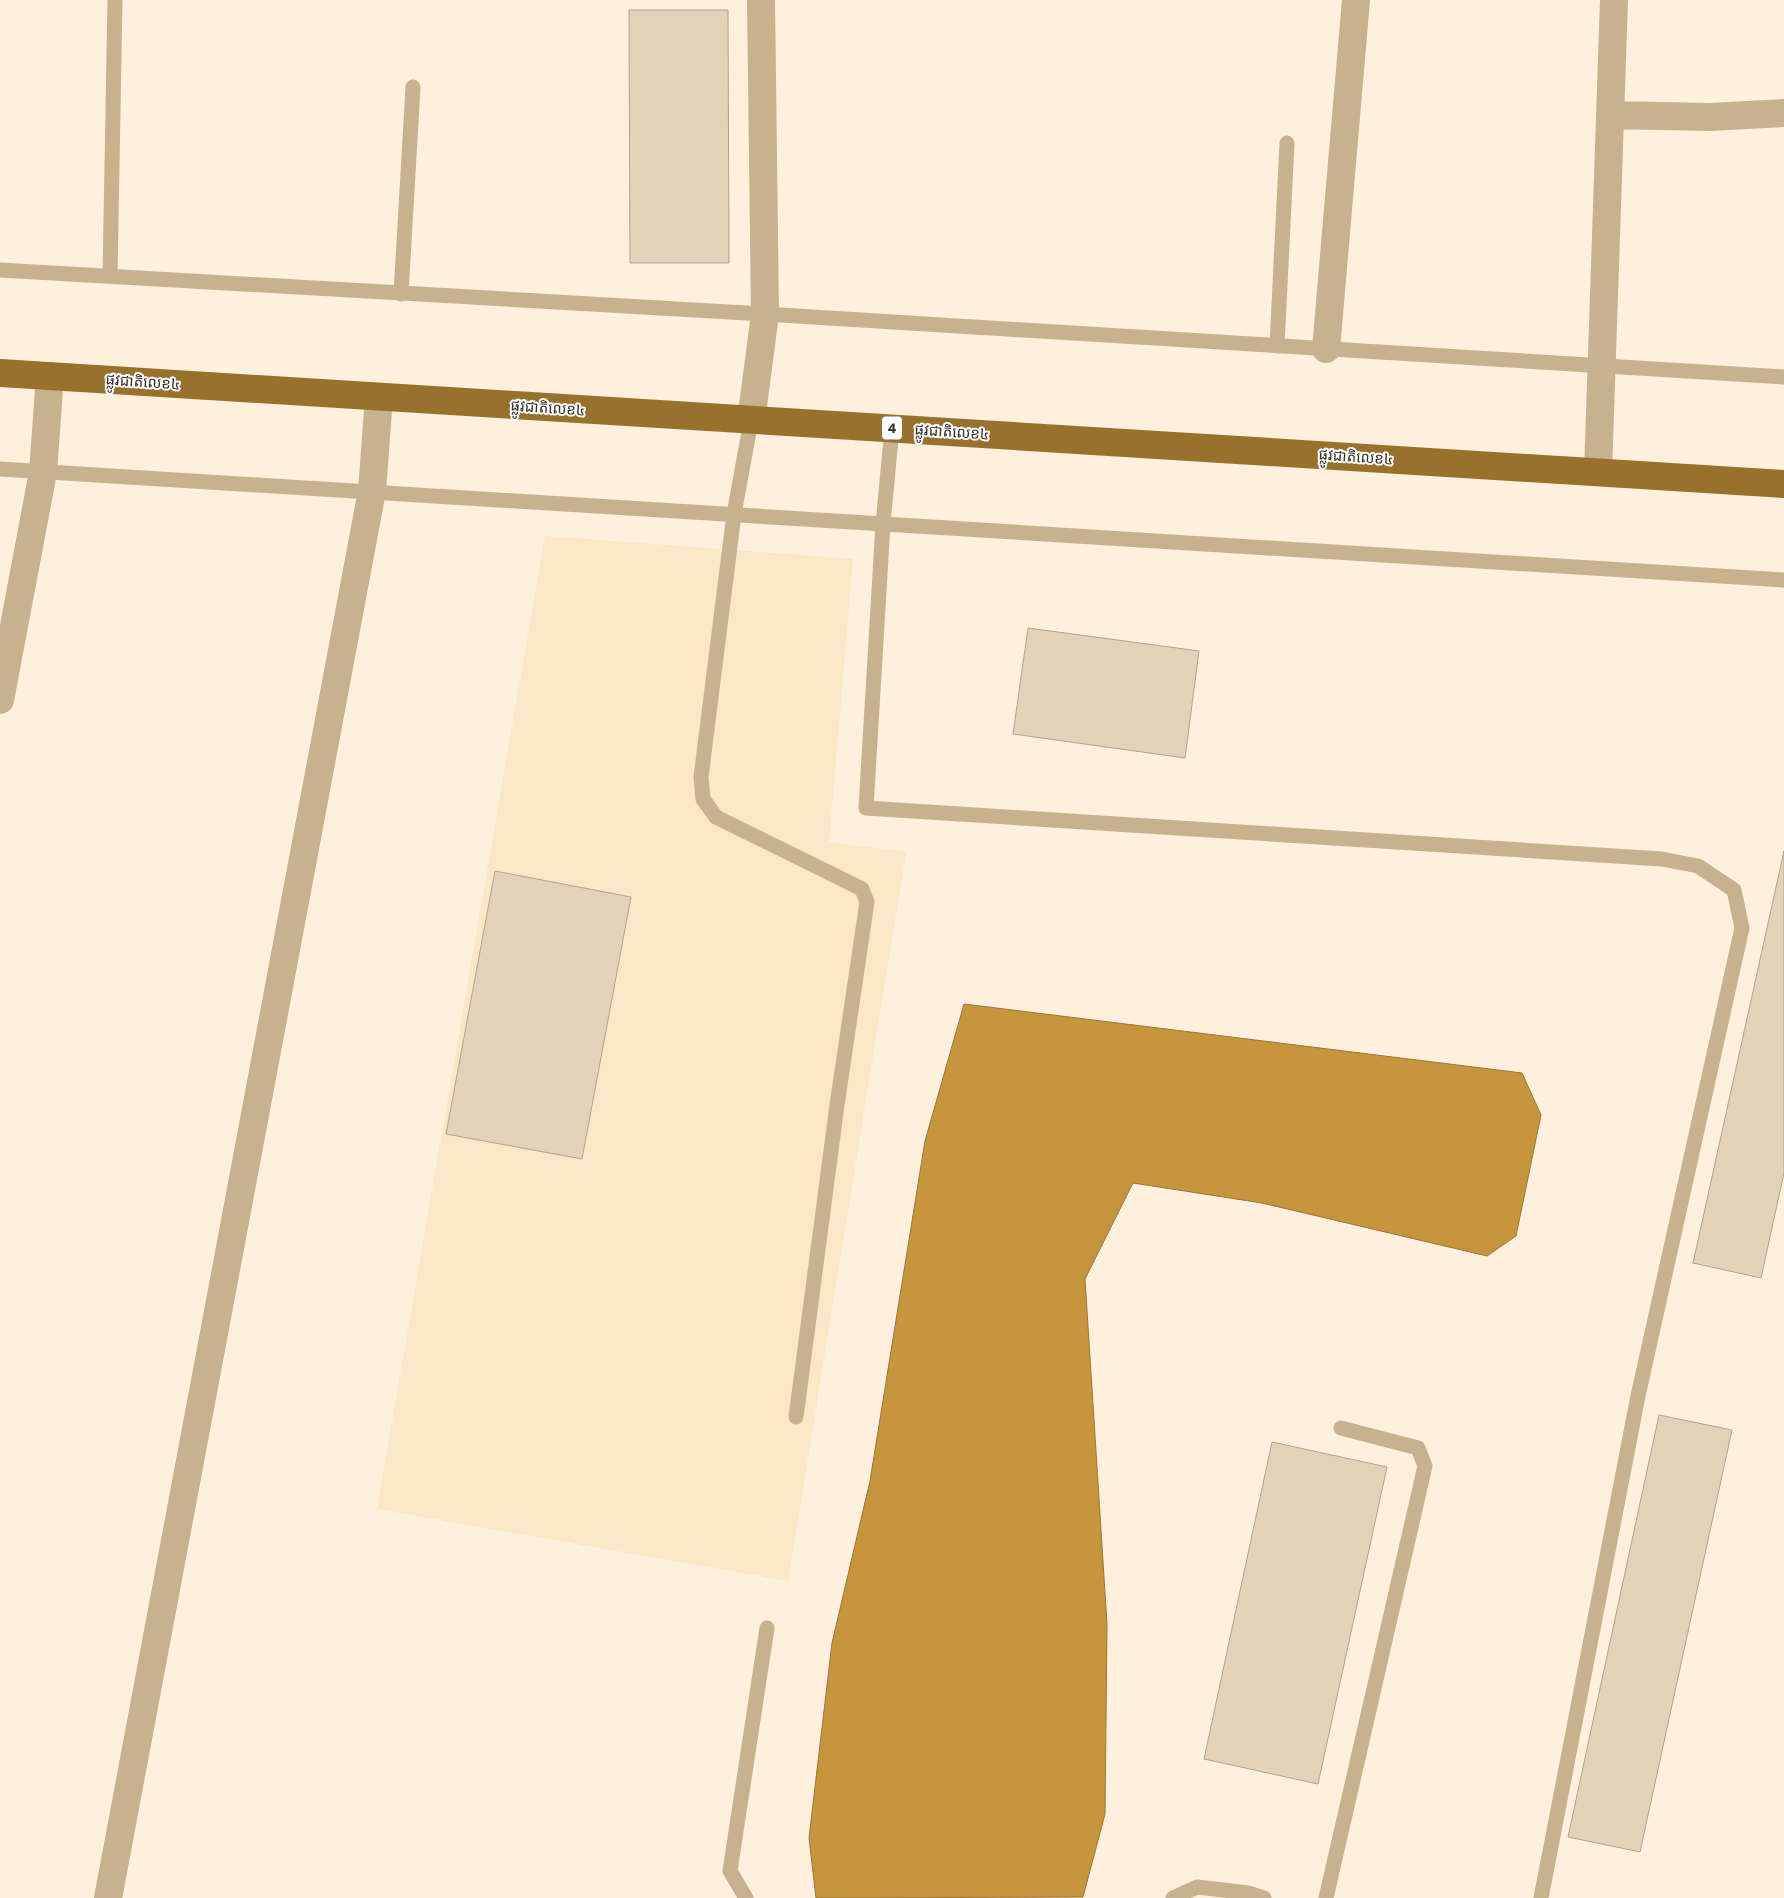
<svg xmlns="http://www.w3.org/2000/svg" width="1784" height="1898" viewBox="0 0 1784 1898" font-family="Commissioner,'Noto Sans Khmer',sans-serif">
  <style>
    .built { fill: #fbe6c6 }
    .water { fill: #c6953d; stroke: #9b7636 }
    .building { fill: #e2d2b9; stroke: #b1a28a }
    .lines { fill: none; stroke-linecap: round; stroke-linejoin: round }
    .service { stroke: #c8b18f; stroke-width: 15 }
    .minor { stroke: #c8b18f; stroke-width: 28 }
    .trunk { stroke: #98712c; stroke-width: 28 }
    .labels { text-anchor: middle; stroke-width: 4; stroke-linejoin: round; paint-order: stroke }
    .shield { fill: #fff; stroke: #726d67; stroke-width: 1 }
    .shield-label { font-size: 14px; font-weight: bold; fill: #362f26 }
    .street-label { font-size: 15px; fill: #362f26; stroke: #fff }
  </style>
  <rect width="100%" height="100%" fill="#fdf0dc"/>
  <path class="built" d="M545 536 853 559 829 842 906 852 788 1581 377 1509Z"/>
  <path class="water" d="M964 1004 1522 1073 1541 1115 1516 1236 1487 1256 1262 1203 1133 1183 1085 1279 1107 1624 1105 1814 1083 1897 816 1898 809 1838 832 1643 870 1481 925 1141Z"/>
  <path class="building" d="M629 10H728L729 263H630Z
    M1028 628 1199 651 1185 758 1013 734Z
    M1784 851V1173L1761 1278 1693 1263Z
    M495 871 631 897 582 1159 446 1134Z
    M1659 1415 1732 1430 1640 1852 1568 1837Z
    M1272 1442 1387 1467 1318 1784 1204 1759Z"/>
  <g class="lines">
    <path class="service" d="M0 270 765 314 1784 377
      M110 276 115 0
      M401 294 413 87
      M1277 346 1287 143
      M751 421 734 514 701 777 703 799 716 817 862 889 867 902 837 1105 796 1417
      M892 428 883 524 866 808 1662 859 1698 866 1734 890 1742 928 1638 1396 1541 1898
      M0 469 1784 580
      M746 1898 730 1871 767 1628
      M1173 1898 1197 1887 1248 1893 1264 1898
      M1326 1898 1425 1466 1418 1448 1341 1428"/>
    <path class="minor" d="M1610 115 1710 117 1784 113
      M1326 349 1356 0
      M751 421 765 314 761 0
      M1598 472 1614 0
      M0 700 43 472 50 376
      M108 1898 372 491 379 397"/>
    <path class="trunk" d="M0 373 1784 484"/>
  </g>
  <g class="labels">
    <rect class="shield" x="882" y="416.5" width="20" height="23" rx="4"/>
    <g class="shield-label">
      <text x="892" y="433">4</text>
    </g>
    <g class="street-label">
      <text transform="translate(143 382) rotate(4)" y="5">ផ្លូវជាតិលេខ៤</text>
      <text transform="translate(548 408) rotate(4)" y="5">ផ្លូវជាតិលេខ៤</text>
      <text transform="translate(952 432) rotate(4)" y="5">ផ្លូវជាតិលេខ៤</text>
      <text transform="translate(1356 457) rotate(4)" y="5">ផ្លូវជាតិលេខ៤</text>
    </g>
  </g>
</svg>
